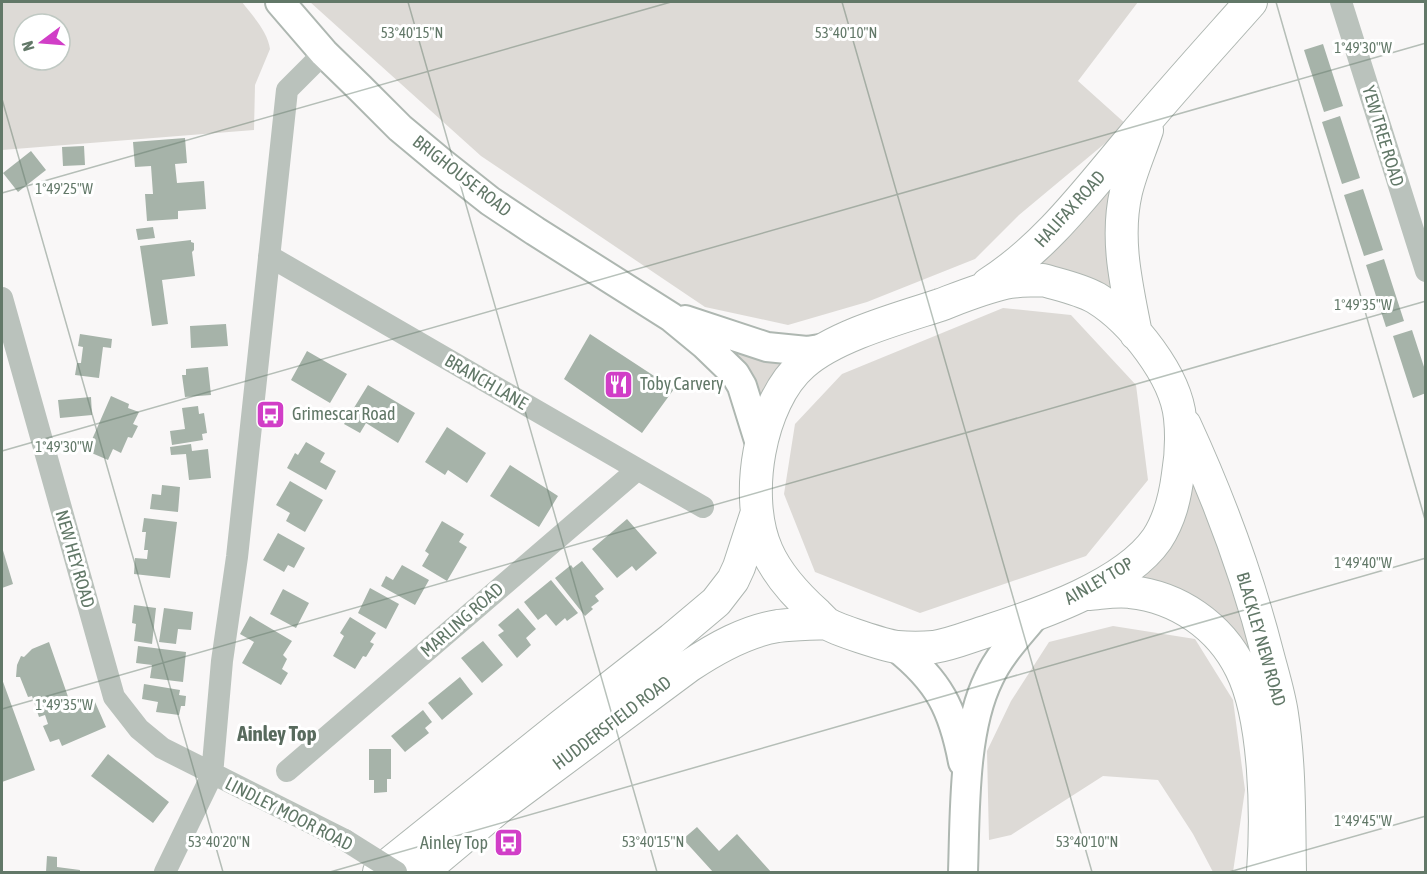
<svg xmlns="http://www.w3.org/2000/svg" width="1427" height="874" viewBox="0 0 1427 874" font-family="'Asap Condensed',sans-serif">
  <style>
    .green { fill: #dddad6; fill-rule: evenodd }
    .building { fill: #a6b3a9 }
    .lines { fill: none; stroke-linecap: round; stroke-linejoin: round }
    .major-casing { stroke: #aeb7b1; stroke-width: 32 }
    .highway-casing { stroke: #aeb6b1; stroke-width: 34 }
    .minor { stroke: #bac2bc; stroke-width: 22 }
    .major { stroke: #fff; stroke-width: 28 }
    .highway { stroke: #fff; stroke-width: 32 }
    .minor-bridge { stroke: #bac2bc; stroke-width: 22 }
    .ticks { fill: none; stroke: #627868; stroke-width: 1.5; stroke-opacity: 0.45 }
    .labels { text-anchor: middle; stroke-width: 6; stroke-linejoin: round; paint-order: stroke }
    .street-label { font-size: 18px; fill: #627868; stroke: #fff }
    .poi-label { font-size: 18px; fill: #627868; stroke: #fff; text-anchor: start }
    .quarter-label { font-size: 21px; font-weight: bold; fill: #586a5d; stroke: #fff }
    .ticks-label { font-size: 15px; text-anchor: middle; fill: #627868; stroke: #fff; stroke-width: 6; stroke-linejoin: round; paint-order: stroke }
  </style>
  <rect width="100%" height="100%" fill="#f9f7f7"/>
  <path class="green" d="M2 2H242C252 15 268 32 270 49L255 85 254 130 2 150ZM24 24H60V60H24Z
    M310 2H1138L1078 81 1127 125 1019 215 975 259 867 302 788 325 705 307 481 156Z
    M1119 167 1116 286 1109 296 1025 272Z
    M1003 308 1071 315 1136 385 1148 480 1086 556 920 613 815 572 784 494 795 424 842 374Z
    M732 350 798 360 762 409 742 364Z
    M1190 472 1242 606 1260 663 1251 662 1205 605 1173 586 1153 579 1132 575Z
    M1113 626 1195 639 1233 700 1245 790 1233 872H1213L1193 834 1158 780 1103 776 1011 835 989 840 987 751 1011 701 1049 642Z"/>
  <path class="building" d="M1323 44 1343 106 1324 112 1304 50Z
    M1340 116 1360 178 1342 184 1322 122Z
    M185 138 187 163 175 164 177 183 204 181 206 209 178 211V219L147 221 145 194H153L151 166 135 167 133 142Z
    M84 146 85 165 63 166 62 147Z
    M31 151 46 170 18 192 3 173Z
    M1363 189 1383 250 1364 256 1344 195Z
    M153 227 155 238 138 240 136 229Z
    M191 240V242L194 243V250L192 252 195 276 162 280 168 324 152 326 140 246Z
    M1384 259 1404 321 1386 327 1366 265Z
    M226 324 228 346 191 348 190 326Z
    M1412 330 1426 373V393L1413 398 1393 336Z
    M80 334 112 339 111 348 103 347 99 378 75 375 77 363H81L83 347 78 346Z
    M590 334 674 389 642 433 564 379Z
    M307 351 347 374 330 403 291 380Z
    M208 367 211 395 185 397 182 375H186V369Z
    M368 385 415 413 398 443 366 423 360 433 344 424Z
    M111 396 129 404 128 408 139 412 133 424 138 426 132 438 128 437 121 453 113 449 108 460 87 451Z
    M91 397 92 415 60 418 58 400Z
    M198 406 199 414 204 413 207 433 202 434 203 440 172 445 170 431 185 429 182 408Z
    M447 427 486 453 467 483 448 470 445 475 425 462Z
    M306 442 325 453 320 462 336 471 326 490 287 468 295 453 298 455Z
    M191 444 192 451 208 449 211 478 189 480 186 454 171 455 170 447Z
    M510 465 558 496 539 527 490 496Z
    M290 481 323 500 305 532 286 521 290 513 276 505Z
    M162 485 180 487 178 512 150 509 152 494 161 495Z
    M144 518 177 522 170 578 134 574 135 558 147 559 148 550H144L146 532H142Z
    M627 519 657 553 636 571 632 566 617 578 592 549Z
    M442 521 464 534 459 542 467 547 447 581 422 566 429 554 425 551Z
    M278 533 305 548 294 568 288 565 284 572 263 560Z
    M2 547 13 584 2 588Z
    M582 561 604 589 595 596 599 601 591 607 593 609 585 616 555 578 571 565 573 568Z
    M402 565 429 580 415 605 381 586 386 576 393 580Z
    M551 580 578 613 567 621 565 618 556 626 546 614 538 620 524 602Z
    M370 588 399 604 386 629 358 613Z
    M283 589 309 603 296 628 270 614Z
    M134 605 156 608 152 644 134 641 136 624 132 623Z
    M164 608 193 612 191 630 178 629 176 644 159 642Z
    M518 608 536 629 526 638 531 645 517 658 498 635 504 631 498 625Z
    M250 616 292 641 283 655 287 659 282 669 288 673 281 685 242 663 254 642 240 634Z
    M350 617 376 633 370 642 374 644 366 657 363 656 355 669 333 656 344 636 340 633Z
    M483 641 503 665 482 683 461 658Z
    M49 642 73 711 95 702 106 727 62 746 59 739 50 742 43 726 48 724 45 715 39 717 32 696 28 697 20 677H16L17 665 21 656 24 657 32 649Z
    M138 646 186 652 183 682 150 678 152 665 136 663Z
    M460 677 473 694 442 720 428 703Z
    M2 679 35 770 2 782Z
    M144 684 180 690 179 695 186 696 185 706H181L179 715 156 712 158 702 142 699Z
    M423 710 432 722 425 728 429 733 405 752 391 736Z
    M369 749H391V779H387V792L374 793V780H369Z
    M108 754 169 802 153 823 91 776Z
    M697 827 719 851 737 834 771 872H713L683 839Z
    M47 856 57 857V867L80 870V872H46Z"/>
  <g class="lines">
    <defs>
      <path id="major" d="M280 2 324 53 360 88 400 128 442 163 490 201 535 231 671 317 705 345 735 374 742 386 761 447
        M685 320 767 347 807 351 826 348
        M896 647C939 681 953 709 963 762
        M963 872C965 814 963 730 989 678 1000 654 1019 635 1035 615"/>
      <path id="highway" d="M1043 280C1060 285 1080 289 1096 298 1132 320 1176 376 1180 418 1182 437 1181 456 1178 474 1175 498 1170 519 1157 539 1125 585 1040 614 988 631 971 636 953 644 934 647 923 648 908 648 897 647 884 645 837 630 826 623 825 622 818 615 817 614 797 596 778 576 767 551 743 498 759 402 803 364 834 336 900 318 940 305 961 297 983 288 1005 283 1017 280 1031 281 1043 280Z
        M988 284C1046 247 1087 191 1131 139 1170 92 1211 47 1251 2
        M1136 334C1127 287 1115 240 1126 192 1131 171 1140 151 1147 130
        M1185 425C1219 499 1248 577 1268 656 1273 675 1279 694 1282 714 1290 766 1289 820 1290 872
        M1089 594C1102 593 1117 590 1130 592 1178 597 1220 626 1241 669 1266 719 1267 817 1263 872
        M379 872 561 726 672 639 716 602 733 580 739 567 757 512
        M422 872 502 805 689 666C716 648 746 631 778 626 794 624 810 624 825 623"/>
    </defs>
    <use href="#major" class="major-casing"/>
    <use href="#highway" class="highway-casing"/>
    <path class="minor" d="M1341 2 1426 271
      M269 256 703 507
      M2 298 114 697 139 729 162 748 345 840
      M287 771 637 470
      M165 872 212 775 222 661 237 557 287 90 324 53"/>
    <use href="#major" class="major"/>
    <use href="#highway" class="highway"/>
    <path class="minor-bridge" d="M345 840 396 872"/>
  </g>
  <path class="ticks" d="M408 2 657 872M842 2 1092 872M1276 2 1426 523M2 99 223 872M2 193 671 2M2 451 1426 43M2 709 1426 301M330 872 1426 558M1229 872 1426 816"/>
  <defs>
    <symbol id="restaurant-square" viewBox="-11 -11 22 22"><rect x="-9" y="-9" width="18" height="18" rx="4" fill="#d13ec7" stroke="#fff"/><path d="M-5-6h1v4h1v-4h1v4h1v-4h1v5L-1.5 .5V6h-2V.5L-5-1ZM5-6V6H3V1.5H1.5Q1.5-4 5-6Z" fill="#fff"/></symbol>
    <symbol id="bus-square" viewBox="-11 -11 22 22"><rect x="-9" y="-9" width="18" height="18" rx="4" fill="#d13ec7" stroke="#fff"/><path d="M-5-6H5V4H4V6H2V4H-2V6H-4V4H-5ZM-3.5-4V0h7V-4ZM-3.5 1.2v1.5H-2V1.2ZM2 1.2v1.5H3.5V1.2Z" fill="#fff"/></symbol>
  </defs>
  <g fill-rule="evenodd">
    <use href="#restaurant-square" x="602" y="368" width="33" height="33"/>
    <use href="#bus-square" x="254" y="398" width="33" height="33"/>
    <use href="#bus-square" x="492" y="826" width="33" height="33"/>
  </g>
  <g class="labels">
    <g class="street-label">
      <text transform="translate(1383 136) rotate(73)" y="6">YEW TREE ROAD</text>
      <text transform="translate(462 176) rotate(38)" y="6">BRIGHOUSE ROAD</text>
      <text transform="translate(1070 209) rotate(-48)" y="6">HALIFAX ROAD</text>
      <text transform="translate(486 382) rotate(30)" y="6">BRANCH LANE</text>
      <text transform="translate(75 559) rotate(74)" y="6">NEW HEY ROAD</text>
      <text transform="translate(1099 581) rotate(-30)" y="6">AINLEY TOP</text>
      <text transform="translate(462 620) rotate(-41)" y="6">MARLING ROAD</text>
      <text transform="translate(1261 639) rotate(74)" y="6">BLACKLEY NEW ROAD</text>
      <text transform="translate(612 723) rotate(-37)" y="6">HUDDERSFIELD ROAD</text>
      <text transform="translate(289 814) rotate(27)" y="6">LINDLEY MOOR ROAD</text>
    </g>
    <g class="poi-label">
      <text x="640" y="390">Toby Carvery</text>
      <text x="292" y="420">Grimescar Road</text>
      <text x="488" y="849" text-anchor="end">Ainley Top</text>
    </g>
    <g class="quarter-label">
      <text x="277" y="741">Ainley Top</text>
    </g>
  </g>
  <g class="ticks-label">
    <text x="412" y="38">53°40'15"N</text>
    <text x="846" y="38">53°40'10"N</text>
    <text x="1363" y="53">1°49'30"W</text>
    <text x="64" y="194">1°49'25"W</text>
    <text x="1363" y="310">1°49'35"W</text>
    <text x="64" y="452">1°49'30"W</text>
    <text x="1363" y="568">1°49'40"W</text>
    <text x="64" y="710">1°49'35"W</text>
    <text x="1363" y="826">1°49'45"W</text>
    <text x="219" y="847">53°40'20"N</text>
    <text x="653" y="847">53°40'15"N</text>
    <text x="1087" y="847">53°40'10"N</text>
  </g>
  <rect width="1427" height="874" fill="none" stroke="#627868" stroke-width="6"/>
  <g transform="translate(42 42) rotate(254)"><circle r="28" fill="#ffffff" stroke="#c0c9c3" stroke-width="1.5"/>
  <path d="M0-4.5L10 22L0 15L-10 22Z" fill="#d13ec7"/>
  <text y="-9" font-size="16" font-weight="bold" text-anchor="middle" fill="#627868">N</text>
  </g>
</svg>
